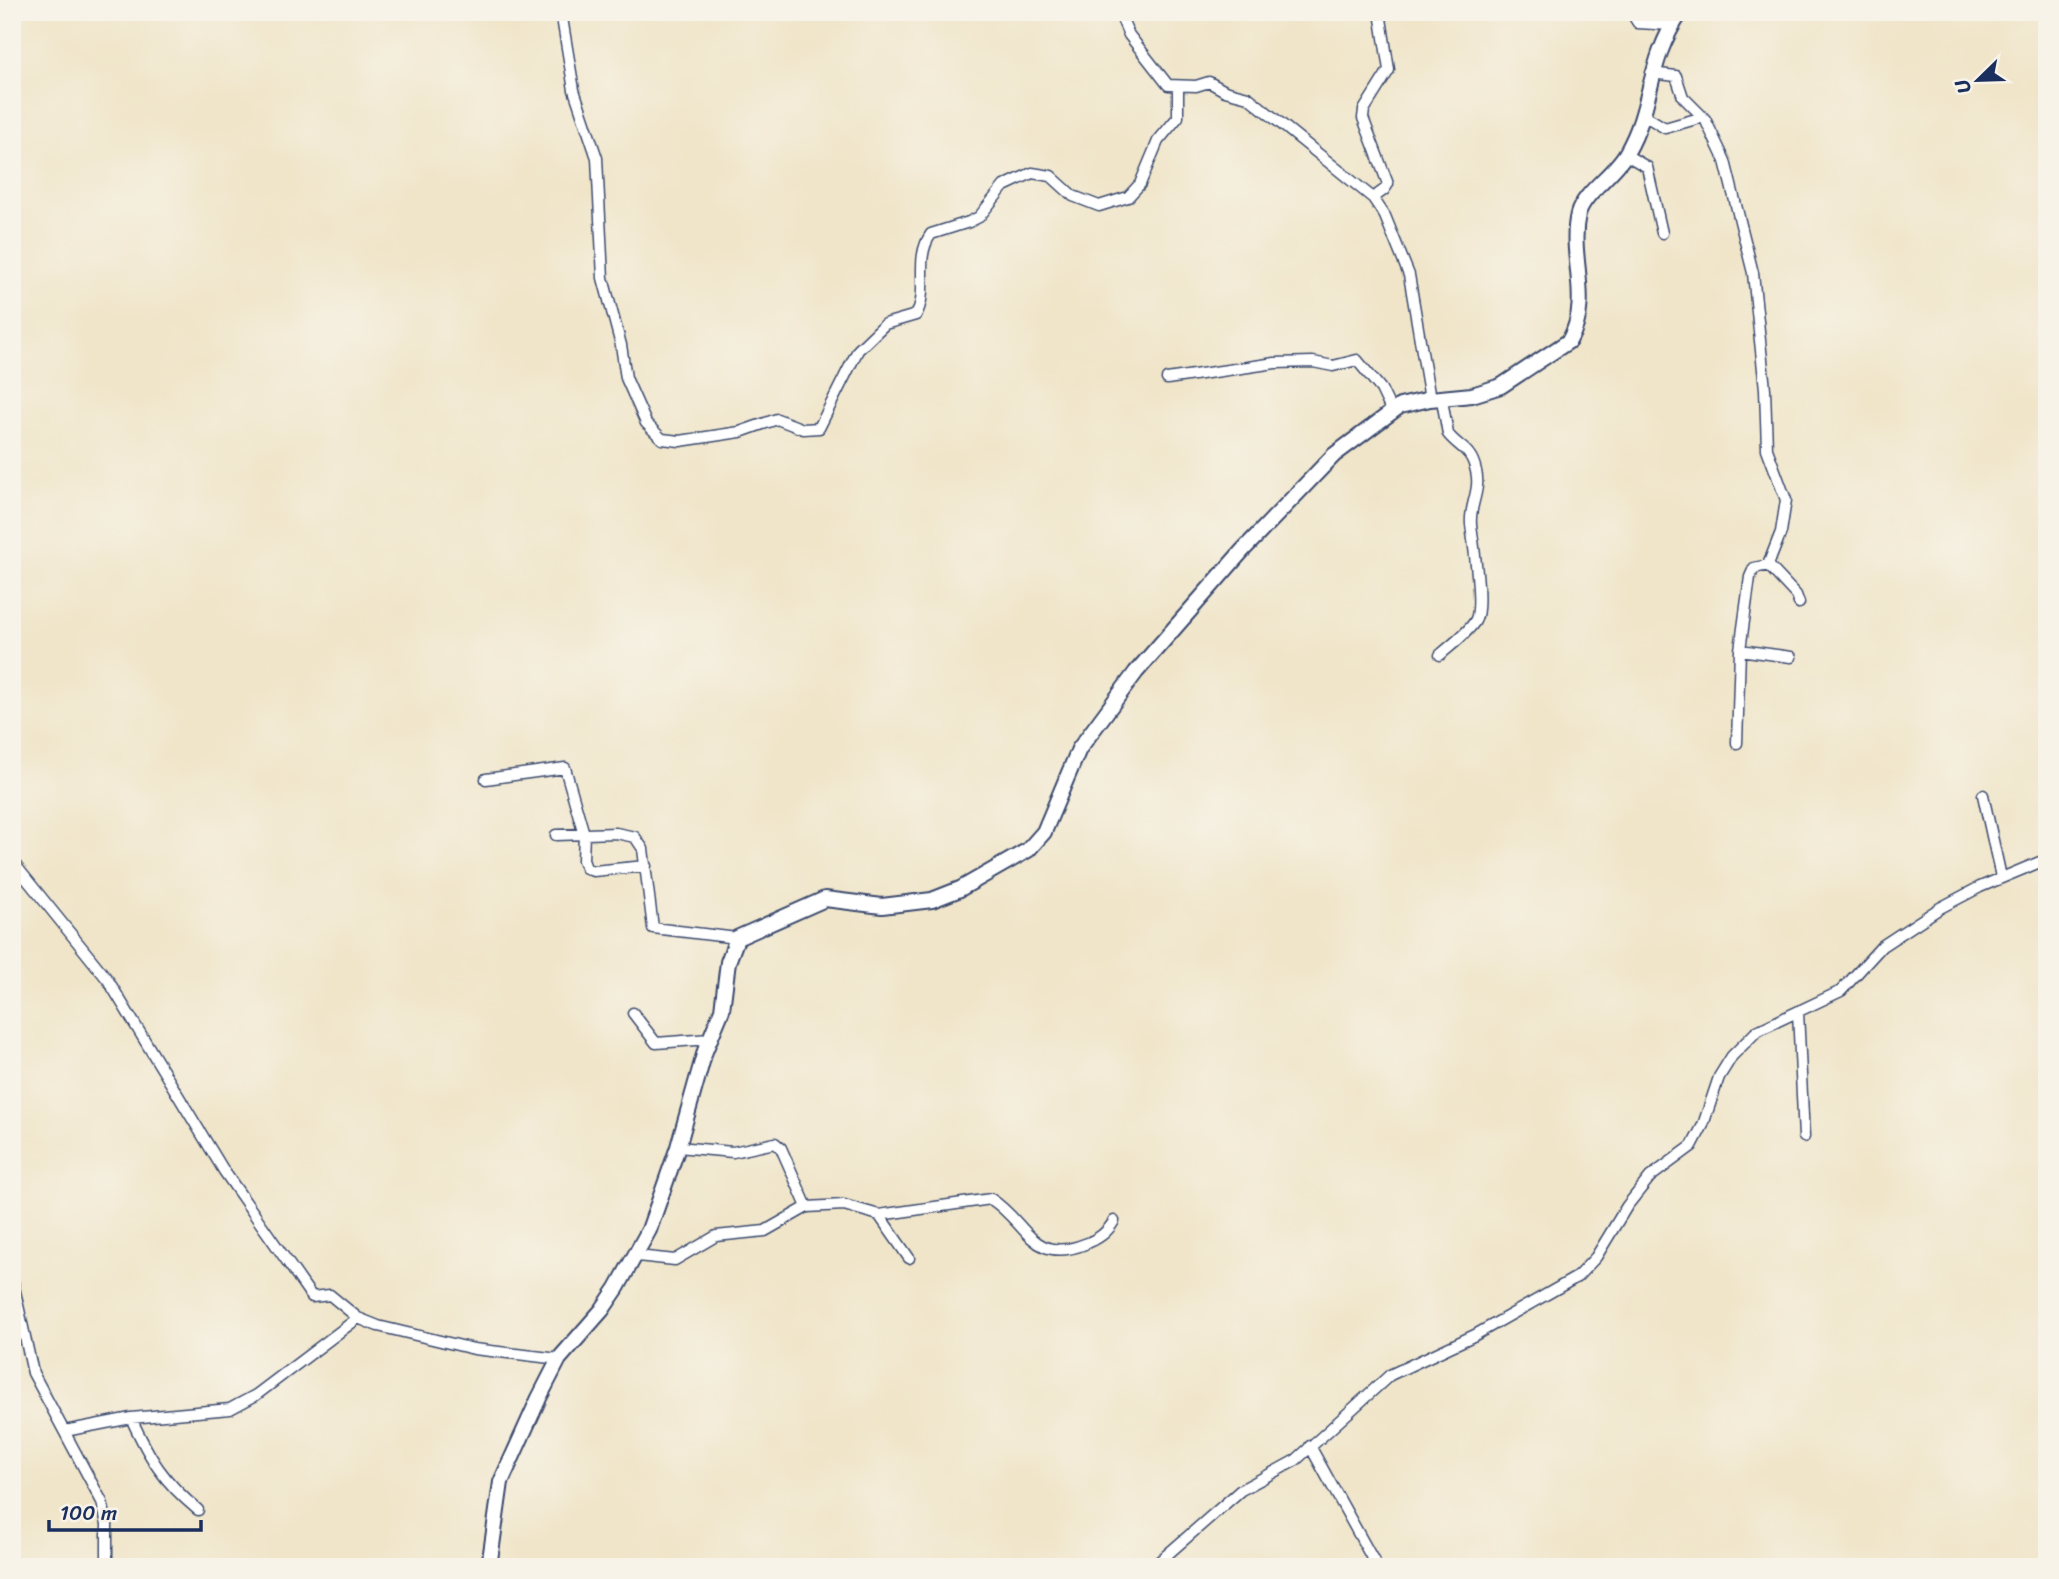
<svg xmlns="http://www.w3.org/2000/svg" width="2059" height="1579" viewBox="0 0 2059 1579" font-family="Sriracha,sans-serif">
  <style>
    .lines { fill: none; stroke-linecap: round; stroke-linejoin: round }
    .street-casing { stroke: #3b4a6e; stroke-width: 13 }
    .secondary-casing { stroke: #3b4a6e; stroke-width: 18 }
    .street { stroke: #fff; stroke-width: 10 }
    .secondary { stroke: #fff; stroke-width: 14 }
  </style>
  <rect width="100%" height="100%" fill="#f7f3e8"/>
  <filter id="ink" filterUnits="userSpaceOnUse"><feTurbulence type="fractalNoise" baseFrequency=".0143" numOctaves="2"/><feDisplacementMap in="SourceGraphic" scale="14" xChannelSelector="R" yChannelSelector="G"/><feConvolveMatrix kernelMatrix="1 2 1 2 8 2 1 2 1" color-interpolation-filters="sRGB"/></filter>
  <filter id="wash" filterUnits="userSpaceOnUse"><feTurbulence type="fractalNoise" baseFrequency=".00686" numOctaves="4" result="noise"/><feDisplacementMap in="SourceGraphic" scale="28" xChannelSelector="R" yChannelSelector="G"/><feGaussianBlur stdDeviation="1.57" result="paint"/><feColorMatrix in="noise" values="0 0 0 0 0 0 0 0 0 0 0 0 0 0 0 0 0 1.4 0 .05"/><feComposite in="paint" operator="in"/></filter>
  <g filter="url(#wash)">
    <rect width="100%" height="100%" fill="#f0e5c9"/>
  </g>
  <g filter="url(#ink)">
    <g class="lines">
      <defs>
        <path id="street" d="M561 12 574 90 597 158 603 278 621 345 626 378 646 423 662 439 680 441 740 432 777 419 803 429 819 428 858 350 885 324 916 315C930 289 913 260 931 234L969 222 979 217 1004 186 1032 173 1051 176 1073 196 1099 206 1128 197 1140 184 1158 141 1178 117V86
          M1119 12 1129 35 1168 85 1196 86 1209 82 1225 91 1248 97 1373 198 1385 216 1409 275 1430 399
          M1631 12 1638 23 1671 25
          M1651 73 1676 76 1683 97 1705 119 1725 161 1753 273 1765 389 1767 449 1786 500 1781 532 1768 565 1754 568 1750 577 1740 650 1737 743
          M1642 114 1665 128 1703 117
          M1626 155 1647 167 1662 233
          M1373 198 1384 190 1388 184 1363 118 1364 110 1389 70 1380 12
          M1167 379 1275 363 1313 362 1333 366 1357 360 1381 389 1392 412
          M1768 565 1796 595 1799 603
          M1740 650 1791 657
          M1440 655C1451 645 1467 634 1475 621 1484 607 1473 543 1471 524 1469 506 1481 491 1476 471 1471 448 1460 449 1448 434L1442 400
          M486 779 565 768 584 834 583 860 586 868 593 871 646 866
          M1983 795 2001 877
          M556 835 616 833 635 837 643 849 653 928 737 938
          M12 861 108 980 224 1171 312 1297 330 1295 358 1318 378 1326 474 1349 559 1359
          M1798 1012 1804 1137
          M633 1013 656 1043 710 1039
          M678 1147 733 1152 775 1143 781 1148 807 1207
          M879 1215 991 1199C1028 1223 1032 1265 1085 1244 1098 1239 1107 1233 1114 1221
          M637 1256 675 1260 716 1236 765 1231 807 1207 844 1205 879 1215 909 1258
          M12 1278 33 1373 102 1502 107 1524V1567
          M131 1418C150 1459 163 1481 198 1510
          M65 1431 131 1418 230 1409 256 1395 358 1318
          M1310 1446 1377 1567
          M1153 1567 1241 1490 1296 1460 1390 1375 1475 1335 1577 1277 1596 1257 1627 1206 1650 1177 1692 1146 1703 1125 1719 1077 1732 1056 1757 1031 1841 991 1882 946 1940 908 1980 887 2047 859"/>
        <path id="secondary" d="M489 1567 501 1482 539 1398 559 1359 602 1310 617 1288 649 1230 678 1147 705 1051 722 1010 728 962 737 938 825 899 882 906 932 900 960 889 1028 850 1044 832 1079 749 1136 672 1243 550 1334 455 1400 406 1430 399 1472 395 1501 386 1569 341C1593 300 1568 257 1578 214 1584 192 1615 174 1627 152 1654 105 1646 62 1681 12"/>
      </defs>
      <use href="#street" class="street-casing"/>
      <use href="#secondary" class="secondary-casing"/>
      <use href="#street" class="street"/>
      <use href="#secondary" class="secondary"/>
    </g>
  </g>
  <rect width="2059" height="1579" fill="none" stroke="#f7f3e8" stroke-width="42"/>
  <g transform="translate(1978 80) rotate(247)" stroke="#f7f3e8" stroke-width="5" paint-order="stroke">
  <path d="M0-5L12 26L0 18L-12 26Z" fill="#1b2f5e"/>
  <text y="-10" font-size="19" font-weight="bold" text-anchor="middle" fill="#1b2f5e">U</text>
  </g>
  <path d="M49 1520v10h152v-10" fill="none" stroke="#1b2f5e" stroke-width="3.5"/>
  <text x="60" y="1520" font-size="21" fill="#1b2f5e" stroke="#f7f3e8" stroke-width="5" paint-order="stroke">100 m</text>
</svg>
